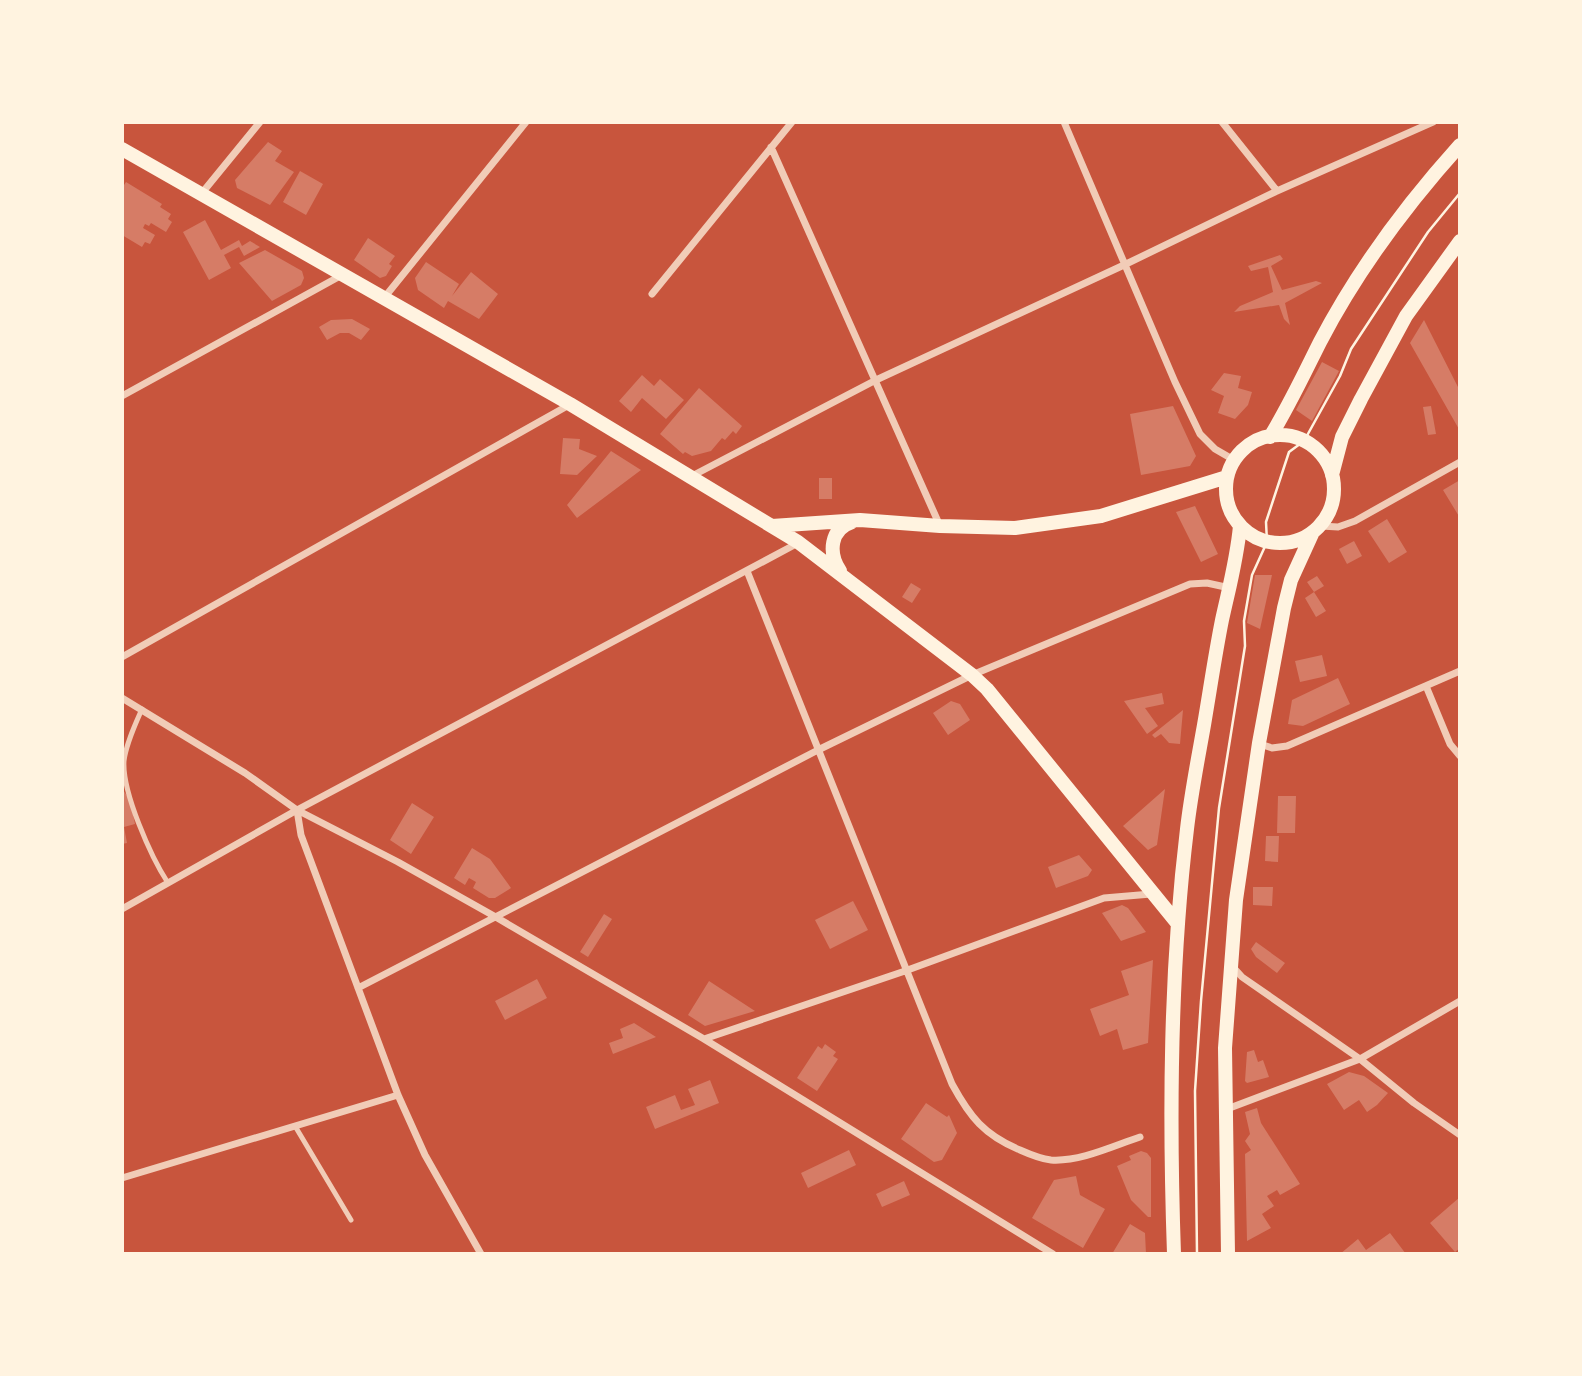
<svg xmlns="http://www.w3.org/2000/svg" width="1582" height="1376" viewBox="0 0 1582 1376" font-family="'Sofia Sans Condensed',sans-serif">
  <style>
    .building { fill: #d67c66 }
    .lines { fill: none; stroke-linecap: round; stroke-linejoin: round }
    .path { stroke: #fff3e0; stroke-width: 2.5 }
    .service { stroke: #f1ccb7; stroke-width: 5 }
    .minor { stroke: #f1ccb7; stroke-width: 7 }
    .secondary { stroke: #fff3e0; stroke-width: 14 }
  </style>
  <rect width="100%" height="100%" fill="#c8553d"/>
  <path class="building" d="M268 142 282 151 275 161 294 172 270 205 237 188 235 180Z
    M300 171 323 184 306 215 283 202Z
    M126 182 162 204 160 207 171 214 168 219 172 222 166 232 151 223 149 226 145 224 143 228 155 235 150 244 145 242 142 247 122 235V184L124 185Z
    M205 220 221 250 239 240 242 246 250 241 260 247 244 256 239 247 224 255 231 268 209 280 183 232Z
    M368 238 395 256 389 264 392 266 386 276 380 278 354 260Z
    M265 250 302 271 304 278 301 285 272 301 239 263Z
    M1280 255 1283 259 1271 266 1282 290 1316 281 1322 283 1285 303 1290 325 1284 319 1279 305 1234 312 1240 306 1273 292 1268 267 1251 271 1248 266Z
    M426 262 459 284 452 296 471 272 498 294 479 319 448 301 444 308 418 290 415 278Z
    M352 319 370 329 361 340 349 333H340L327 340 319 327 331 320Z
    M1424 320 1460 391V431L1410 343Z
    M1322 362 1339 371 1312 421 1296 410Z
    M1224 373 1241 376 1238 388 1252 392 1248 405 1235 419 1218 413 1224 396 1211 390Z
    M642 375 654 386 660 379 684 400 666 419 642 398 631 412 619 401Z
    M699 388 742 426 736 434 733 431 725 440 722 438 711 451 692 456 685 452 683 454 660 434Z
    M1173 406 1196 456 1190 466 1141 475 1130 414Z
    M1431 406 1436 434 1428 435 1423 407Z
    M563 438 580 439 579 449 597 456 577 475 560 474Z
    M611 451 641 470 577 518 567 505Z
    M819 478H832V499H819Z
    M1460 480V518L1443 490Z
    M1195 506 1218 554 1201 562 1176 512Z
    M1387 519 1407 552 1389 563 1368 531Z
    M1354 541 1362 556 1347 564 1339 549Z
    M1255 575H1272L1260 629 1247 623Z
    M1317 576 1324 586 1314 592 1307 582Z
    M911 583 921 589 912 603 902 597Z
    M1314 592 1326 611 1316 617 1305 598Z
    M1322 655 1327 676 1300 682 1295 661Z
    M1338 678 1350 704 1303 726 1288 724 1292 700Z
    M1162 693 1164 704 1145 708 1158 726 1147 734 1124 701Z
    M951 701 960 704 970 720 948 735 933 713Z
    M1183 710 1180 744 1169 743 1161 734 1155 738 1152 735Z
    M122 789 130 799 135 824 124 827 127 843 122 844Z
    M1165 789 1157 845 1148 850 1123 826Z
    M1278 796H1296L1295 833H1277Z
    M412 803 434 817 411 854 390 840Z
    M1266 836H1279L1278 862 1265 861Z
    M472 848 490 859 511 888 495 898H489L473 888 476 882 469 878 465 885 454 878Z
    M1079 855 1092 870 1088 876 1056 888 1048 867Z
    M1253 887H1273L1272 906 1253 905Z
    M853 901 868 930 830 949 815 920Z
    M1122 905 1128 908 1146 932 1121 941 1102 913Z
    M604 914 612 919 588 957 580 952Z
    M1256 942 1285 963 1277 973 1256 957 1251 949Z
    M1153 960 1148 1043 1123 1050 1117 1029 1100 1036 1090 1009 1129 995 1121 971Z
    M537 979 547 998 505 1020 495 1001Z
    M709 981 755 1011 705 1026 688 1015Z
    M634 1023 656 1037 613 1054 609 1043 623 1038 620 1029Z
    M825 1044 836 1052 833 1056 838 1059 817 1091 797 1078 818 1046 822 1049Z
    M1254 1050 1258 1062 1263 1060 1269 1077 1247 1083 1245 1081 1247 1052Z
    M1349 1072 1364 1076 1388 1093 1377 1105 1367 1112 1359 1100 1344 1110 1327 1084Z
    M710 1080 719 1103 655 1129 646 1107 675 1095 681 1110 695 1105 688 1089Z
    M926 1103 947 1117 949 1115 957 1133 942 1160 934 1162 901 1139Z
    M1257 1108 1261 1123 1300 1184 1280 1195 1277 1190 1267 1196 1274 1206 1262 1214 1271 1228 1247 1241 1245 1154 1251 1150 1245 1141 1250 1134 1245 1112Z
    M849 1150 856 1165 808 1188 801 1173Z
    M1141 1151 1147 1153 1151 1158V1217H1148L1131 1200 1117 1166 1131 1160 1129 1156Z
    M1076 1176 1080 1195 1105 1209 1083 1248 1032 1218 1054 1180Z
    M904 1181 910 1195 882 1207 876 1194Z
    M1460 1197V1248L1455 1252 1430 1223Z
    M1130 1224 1145 1233 1146 1254H1112Z
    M1390 1233 1406 1254H1340L1358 1239 1366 1250Z"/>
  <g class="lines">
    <path class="path" d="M1197 1254 1195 1091 1201 1001 1219 808 1245 646 1244 621 1252 575 1267 542 1266 522 1289 452 1304 441 1340 376 1351 349 1428 232 1460 193"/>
    <path class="service" d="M142 709C135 725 126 744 124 761 122 792 151 857 168 883
      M295 1126 351 1220"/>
    <path class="minor" d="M1064 122 1175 382 1200 434 1215 449 1234 460
      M1222 122 1277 191
      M771 147 940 526
      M202 193 260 122
      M652 294 792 122
      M384 298 526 122
      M122 396 342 275
      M690 477 876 380 1124 265 1277 191 1433 122
      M1321 526 1338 527 1355 521 1460 462
      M747 571 952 1084C970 1117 984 1135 1020 1150 1029 1154 1041 1159 1051 1160 1080 1162 1113 1146 1140 1137
      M122 657 569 405
      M1426 686 1450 744 1460 756
      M122 698 245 773 297 810 398 862 494 916 704 1039 1053 1254
      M1260 744 1272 748 1287 746 1460 671
      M297 810 301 835 398 1095 425 1155 481 1254
      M122 909 297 810 798 543
      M1233 967 1242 977 1360 1059 1414 1103 1460 1135
      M358 988 818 750 972 675 1190 584 1207 583 1230 588
      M704 1039 905 971 1104 898 1151 894
      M1227 1109 1360 1059 1460 1001
      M122 1178 398 1095"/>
    <path class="secondary" d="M122 149 570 404 798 542 972 675 987 689 1178 924
      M1226 489a54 54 0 1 1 108 0a54 54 0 1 1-108 0Z
      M1270 437C1289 406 1304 374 1320 342 1357 271 1406 205 1460 145
      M1332 475 1342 437 1361 399 1406 316 1460 241
      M772 526 860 520 940 526 1015 528 1101 516 1227 477
      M840 571C828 553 830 529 852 522
      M1174 1254C1169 1112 1170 970 1187 829 1191 794 1198 759 1204 725 1210 690 1215 655 1222 620 1229 588 1237 559 1240 526
      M1228 1254 1225 1048 1236 900 1259 743 1284 608 1291 580 1312 534"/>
  </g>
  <rect width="1582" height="1376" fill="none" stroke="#fff3e0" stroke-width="248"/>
</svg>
